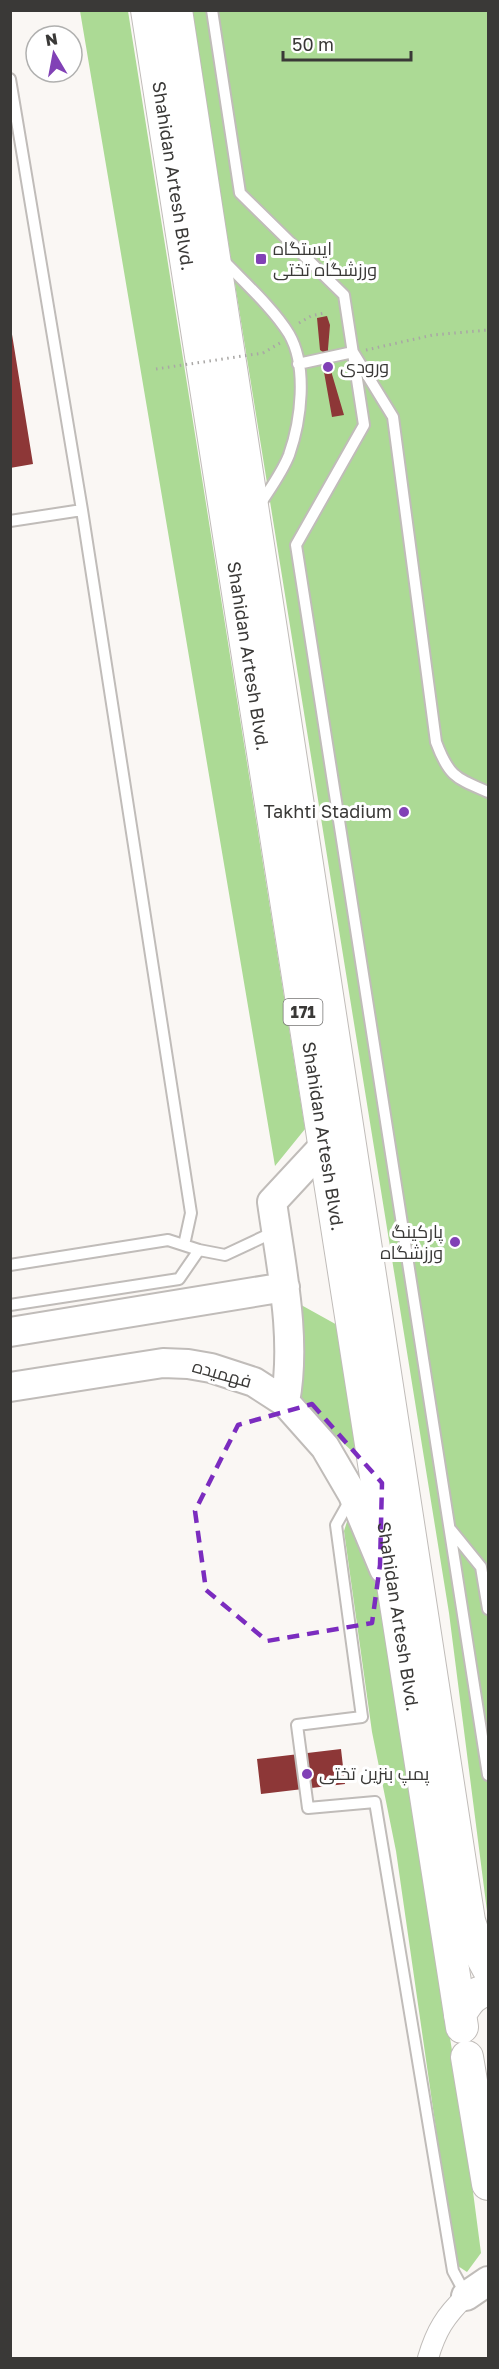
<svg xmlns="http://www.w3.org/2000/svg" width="499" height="2369" viewBox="0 0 499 2369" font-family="'Golos Text',Cairo,sans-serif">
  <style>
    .green { fill: #acda95 }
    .building { fill: #8d3737 }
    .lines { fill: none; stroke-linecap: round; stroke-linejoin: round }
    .lane-casing { stroke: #c0bcb9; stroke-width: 14 }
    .street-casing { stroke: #c0bcb9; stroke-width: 22 }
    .secondary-casing { stroke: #c0bcb9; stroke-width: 32 }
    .primary-casing { stroke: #c0bcb9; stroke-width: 34 }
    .path { stroke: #a9a7a5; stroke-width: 3; stroke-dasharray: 1.5 4.5; stroke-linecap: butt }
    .lane { stroke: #fff; stroke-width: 10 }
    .street { stroke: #fff; stroke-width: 20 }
    .secondary { stroke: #fff; stroke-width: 28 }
    .primary { stroke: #fff; stroke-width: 32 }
    .path-bridge { stroke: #a9a7a5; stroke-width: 3; stroke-dasharray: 1.5 4.5; stroke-linecap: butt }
    .marked { fill: none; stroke: #7b2cbf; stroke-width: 4.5; stroke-dasharray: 12 8; stroke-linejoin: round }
    .poi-dot { fill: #8141b6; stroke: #fff; stroke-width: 2 }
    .labels { text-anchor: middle; stroke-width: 6; stroke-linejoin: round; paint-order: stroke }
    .shield { fill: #fff; stroke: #757473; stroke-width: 1.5 }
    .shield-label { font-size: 16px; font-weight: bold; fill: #3a3937 }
    .street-label { font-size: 18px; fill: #3a3937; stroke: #fff }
    .poi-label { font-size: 18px; fill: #3a3937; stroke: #fff; text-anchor: start }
  </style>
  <rect width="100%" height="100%" fill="#faf7f4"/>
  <path class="green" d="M80 11H128L305 1129 275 1166Z
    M191 11H488V1919L449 1613Z
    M294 1301 339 1326 359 1436 354 1453 295 1398Z
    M351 1509 379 1594 466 2138 481 2253 467 2272 458 2266 449 2220 396 1851 372 1732 344 1531Z"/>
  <path class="building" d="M327 316 330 325 328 349 329 364 344 415 332 417 324 372 327 371 323 352 320 350 317 318Z
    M10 322 33 464 10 468Z
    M341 1749 345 1784 261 1794 257 1759Z"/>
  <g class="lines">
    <defs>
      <path id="lane" d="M212 10 240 193 344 295 364 425 296 545 488 1775
        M10 79 82 510 191 1213 184 1245
        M222 259C243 281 274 309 289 334 308 367 301 421 289 455 282 473 269 490 259 506
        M298 364 353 352 393 417 436 742C449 777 456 778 488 792
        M10 521 82 510
        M10 1265 168 1240 199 1250 225 1255 276 1231
        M10 1305 179 1279 199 1250
        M350 1500 336 1525 362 1717 297 1725 308 1808 375 1802 453 2271 466 2295
        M451 1530 481 1567 488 1609"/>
      <path id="street" d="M428 2358C436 2331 445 2316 466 2296"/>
      <path id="secondary" d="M10 1332 285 1287
        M10 1387 163 1363 188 1364 211 1368 254 1382 285 1402 325 1447 353 1495 384 1569
        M285 1402C297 1338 281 1267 272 1202L324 1146
        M466 2296 488 2281"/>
      <g id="primary">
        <path id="s1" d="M147 10 460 2014"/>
        <path d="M176 10 469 1921 479 1951 488 1968"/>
        <path d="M462 2027 460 2014C468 2001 473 1993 488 1990"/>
        <path d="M467 2057 488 2184"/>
      </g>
    </defs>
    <use href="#lane" class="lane-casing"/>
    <use href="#street" class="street-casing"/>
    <use href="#secondary" class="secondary-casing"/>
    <use href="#primary" class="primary-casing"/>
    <path class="path" d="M299 323 311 316 324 313
      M366 350 433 335 488 330
      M263 353 280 343"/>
    <use href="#lane" class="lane"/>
    <use href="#street" class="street"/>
    <use href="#secondary" class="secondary"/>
    <use href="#primary" class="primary"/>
    <path class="path-bridge" d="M156 369 263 353"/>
  </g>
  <path class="marked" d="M312 1404 382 1483 380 1565 372 1623 267 1641 206 1590 195 1511 238 1425Z"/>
  <g class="poi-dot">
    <rect x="255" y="253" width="12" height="12" rx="3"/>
    <circle cx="328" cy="367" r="6"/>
    <circle cx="404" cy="812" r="6"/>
    <circle cx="455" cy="1242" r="6"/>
    <circle cx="307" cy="1774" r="6"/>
  </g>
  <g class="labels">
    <rect class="shield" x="283.5" y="999" width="39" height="26" rx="4.5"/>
    <g class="shield-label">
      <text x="303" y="1018">171</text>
    </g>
    <g class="street-label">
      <text dy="6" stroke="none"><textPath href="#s1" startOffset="168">Shahidan Artesh Blvd.</textPath></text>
      <text dy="6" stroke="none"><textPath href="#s1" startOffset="654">Shahidan Artesh Blvd.</textPath></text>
      <text dy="6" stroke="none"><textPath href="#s1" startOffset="1140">Shahidan Artesh Blvd.</textPath></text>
      <text transform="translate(222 1374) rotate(16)" y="6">فهمیده</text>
      <text dy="6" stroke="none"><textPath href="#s1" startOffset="1626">Shahidan Artesh Blvd.</textPath></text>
    </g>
    <g class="poi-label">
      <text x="273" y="255">ایستگاه<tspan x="273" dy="21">ورزشگاه تختی</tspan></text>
      <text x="340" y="373">ورودی</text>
      <text x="392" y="818" text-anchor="end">Takhti Stadium</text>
      <text x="443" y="1238" text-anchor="end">پارکینگ<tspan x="443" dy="21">ورزشگاه</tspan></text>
      <text x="319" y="1780">پمپ بنزین تختی</text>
    </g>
  </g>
  <rect width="499" height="2369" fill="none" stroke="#3a3937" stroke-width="24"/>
  <g transform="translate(54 54) rotate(350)"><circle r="28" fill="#ffffff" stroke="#b0b0af" stroke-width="1.5"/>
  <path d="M0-4.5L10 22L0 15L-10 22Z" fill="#8141b6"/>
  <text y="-9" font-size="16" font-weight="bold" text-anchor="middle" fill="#3a3937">N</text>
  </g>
  <path d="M283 51v9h128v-9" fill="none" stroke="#3a3937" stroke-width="3"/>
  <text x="292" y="51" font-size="18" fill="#3a3937" stroke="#ffffff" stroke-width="4.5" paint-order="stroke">50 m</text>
</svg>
